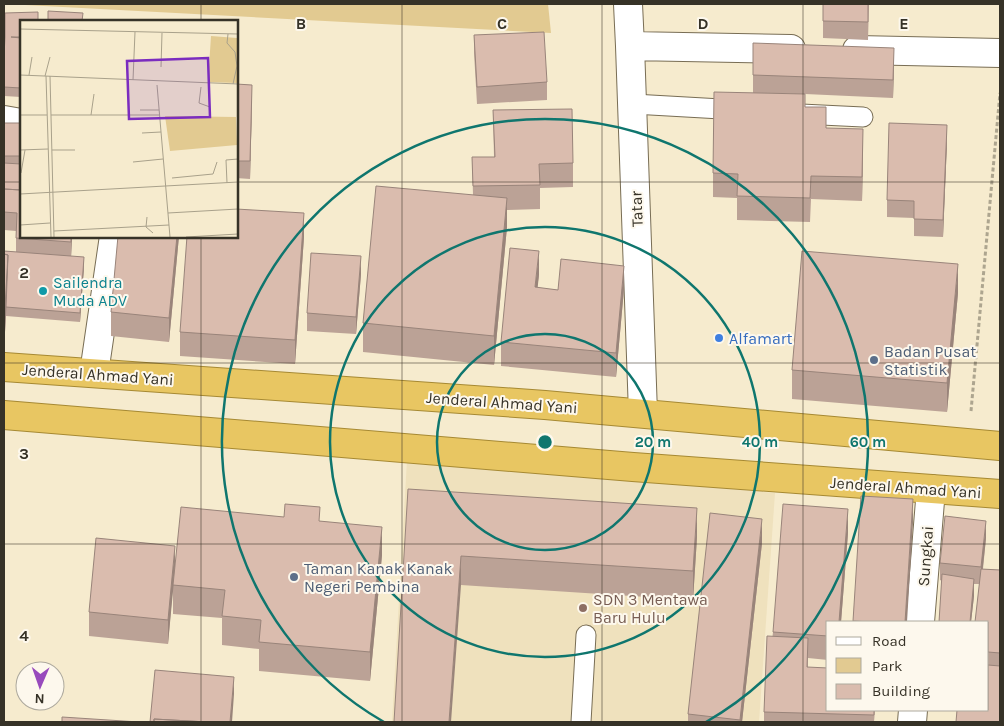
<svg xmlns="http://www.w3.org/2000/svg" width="1004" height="726" viewBox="0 0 1004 726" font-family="Karla,sans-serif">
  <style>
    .built { fill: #efe1bd }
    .green { fill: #e2ca91 }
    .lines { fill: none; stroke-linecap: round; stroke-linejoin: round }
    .service-casing { stroke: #786d54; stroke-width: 21 }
    .minor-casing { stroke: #786d54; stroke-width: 30 }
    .trunk-casing { stroke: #a68933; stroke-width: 30 }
    .path { stroke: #ada58f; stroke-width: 3; stroke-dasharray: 4 2.5; stroke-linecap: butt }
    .service { stroke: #fff; stroke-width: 19 }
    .minor { stroke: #fff; stroke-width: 28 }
    .trunk { stroke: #e8c662; stroke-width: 28 }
    .wall { fill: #bba296 }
    .shaded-wall { fill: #99847a }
    .building { fill: #dabcae; stroke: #99847a }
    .grid { fill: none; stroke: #363227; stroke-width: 1; stroke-opacity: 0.55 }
    .ring { fill: none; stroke: #0f766e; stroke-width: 2.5 }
    .culture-dot { fill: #0f9aa8; stroke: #fdf8ed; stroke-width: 2 }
    .shop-dot { fill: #3f7fe0; stroke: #fdf8ed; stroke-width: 2 }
    .service-dot { fill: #5c6f8a; stroke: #fdf8ed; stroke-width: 2 }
    .education-dot { fill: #8d6e63; stroke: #fdf8ed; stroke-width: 2 }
    .labels { text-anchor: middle; stroke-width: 4; stroke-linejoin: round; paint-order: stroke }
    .street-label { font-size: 16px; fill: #363227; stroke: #fdf8ed }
    .culture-label { font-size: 16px; fill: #0d838f; stroke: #fdf8ed; text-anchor: start }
    .shop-label { font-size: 16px; fill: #366cbe; stroke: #fdf8ed; text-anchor: start }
    .service-label { font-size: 16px; fill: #4e5e75; stroke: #fdf8ed; text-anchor: start }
    .education-label { font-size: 16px; fill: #785e54; stroke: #fdf8ed; text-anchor: start }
    .inset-road { fill: none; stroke: #a9a18b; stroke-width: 1 }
    .view { fill: #7b2cbf; fill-opacity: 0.15; stroke: #7b2cbf; stroke-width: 2.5 }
    .inset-edge { fill: none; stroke: #363227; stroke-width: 2.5 }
    .grid-label { font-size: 16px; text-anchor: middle; font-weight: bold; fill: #363227; stroke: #fdf8ed; stroke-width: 4; stroke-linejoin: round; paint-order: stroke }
    .centre { fill: #0f766e; stroke: #fdf8ed; stroke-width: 2.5 }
    .ring-label { font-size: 15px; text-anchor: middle; font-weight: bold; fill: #0f766e; stroke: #fdf8ed; stroke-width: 4; stroke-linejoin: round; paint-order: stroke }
  </style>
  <rect width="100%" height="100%" fill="#f6ebce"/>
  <path class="built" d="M407 460 775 493 759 722H392Z"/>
  <path class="green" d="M6 4H548L551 33Z"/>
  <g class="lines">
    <defs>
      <path id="service" d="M633 104 739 110
        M801 114 863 117
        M581 722 586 635"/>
      <path id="minor" d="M628 4 630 46 643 413
        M630 46 791 49
        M857 50 1000 53
        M4 120 21 123
        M94 373 114 236
        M920 622 931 489
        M912 722 913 710"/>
      <path id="trunk" d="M4 367 545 405 1000 446
        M4 415 633 467 1000 494"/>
    </defs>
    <use href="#service" class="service-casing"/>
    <use href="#minor" class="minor-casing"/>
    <use href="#trunk" class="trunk-casing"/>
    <path class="path" d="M971 411 1000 93"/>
    <use href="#service" class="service"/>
    <use href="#minor" class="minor"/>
    <use href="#trunk" class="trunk"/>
  </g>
  <path class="wall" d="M823 4H869L868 40 823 38Z
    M21 21V97L4 96V56L5 39Z
    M474 35 547 82V100L477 104 474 53Z
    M753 43 894 65 893 98 805 94V107L826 128 863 152 862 201 811 199 810 222 737 220V198L713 197V173L796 94 753 93Z
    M236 84 252 102 250 179 236 178Z
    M493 110 573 163V187L540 188V209L507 210V227L494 365 363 352V323L473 195 472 157H494Z
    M4 123H21V236H72L71 256 84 266 80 322 6 316 4 349V251L16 252V231L4 230Z
    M947 142 943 237 914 236V218L887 217V200Z
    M179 236 169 342 111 336V312Z
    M304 237 295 364 180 356V332Z
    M361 274 356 334 307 331V313Z
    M539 275 537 288 558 290 624 289 616 377 501 366V342Z
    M958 293 947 412 792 399V370Z
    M408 489 697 537 693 600 461 585Z
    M320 521 382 555 370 681 259 671V649L222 645V618L173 614V585L168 644 89 636V612L175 569Z
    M848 533 841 622H828V660L808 658V667L828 710H875L874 722H764V712L773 632Z
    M986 538 983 569 1000 570V722L988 710V622L979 584H974V596L971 622H939L942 581 940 580V563Z
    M762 543 742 722H688V714Z"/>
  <path class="shaded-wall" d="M894 48V65L893 98V80Z
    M252 85V102L250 179V161Z
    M947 125V142L943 237V220Z
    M863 129V152L862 201V177Z
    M507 198V227L494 365V336Z
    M304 213V237L295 364V340Z
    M71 236H72L71 259Z
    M177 236H179L169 342V318Z
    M539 251V275L535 311V287Z
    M8 255V279L4 349V325Z
    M361 256V274L356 334V317Z
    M84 257V266L80 322V313Z
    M958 264V293L947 412V383Z
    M624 266V289L616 377V353Z
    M913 499V523L907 622H905Z
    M697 508V537L693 600V571Z
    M848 509V533L841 622H839Z
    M762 519V543L742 722H740Z
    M986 521V538L981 584V567Z
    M382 527V555L370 681V652Z
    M175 546V570L168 644V620Z
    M461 556V585L451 722H449Z
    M974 579V596L971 622H970Z
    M234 677V694L232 722H230Z"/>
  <path class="building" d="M823 4H868V22L823 21Z
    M48 11 83 13 82 21H48Z
    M38 12V21H21V37H11L21 38V88L4 87V56L5 37V13Z
    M544 32 547 82 477 87 474 35Z
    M753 43 894 48 893 80 753 75Z
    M236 84 252 85 250 161H236Z
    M714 92 805 94V107H826V128L863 129 862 177 811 176 810 198 737 196 738 174 713 173Z
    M572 109 573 163 539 164 540 185 473 186 472 157H495L493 110Z
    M4 123H21V156H4Z
    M889 123 947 125 943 220 914 219V201L887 200Z
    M4 163 21 164V190L4 189Z
    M376 186 507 198 494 336 363 323Z
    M4 189 21 190V236H71V242L16 238 17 213 4 212Z
    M236 209 304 213 295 340 180 332 187 236H236Z
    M118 236H177L169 318 111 312Z
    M510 248 539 251 535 287 558 290 561 259 624 266 616 353 501 342Z
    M4 251 84 257 80 313 6 307 8 255 4 254Z
    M802 251 958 264 947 383 792 370Z
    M311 253 361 256 356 317 307 313Z
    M4 254 8 255 4 325Z
    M408 489 697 508 693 571 461 556 449 722H394Z
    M861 496 913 499 905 622H871L853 621Z
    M285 504 320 507 319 521 382 527 370 652 259 642 261 620 222 616 225 590 173 585 181 507 284 517Z
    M783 504 848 509 839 622H828V636L773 632Z
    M710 513 762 519 740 720 688 714Z
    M945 516 986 521 981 567 940 563Z
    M96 538 175 546 168 620 89 612Z
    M981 569 1000 570V653L988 652V622H975Z
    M942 574 974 579 970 622H939Z
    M767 636 808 638 807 667 828 668V710H874V715L764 712Z
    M988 665 1000 666V722H956L957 710H988Z
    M155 670 234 677 230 722H207L154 719V722H150Z
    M62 717 139 722H62Z
    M154 719 207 722H154Z"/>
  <path class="grid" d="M201 4V21M402 4V722M602 4V722M803 4V722M4 182H21M236 182H1000M201 236V722M4 363H1000M4 544H1000"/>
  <g class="ring">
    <circle cx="545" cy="442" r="108"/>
    <circle cx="545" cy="442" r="215"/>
    <path d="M384 722A323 323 0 1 1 706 722"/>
  </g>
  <circle class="culture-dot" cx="43" cy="291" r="5"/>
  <circle class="shop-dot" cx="719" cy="338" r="5"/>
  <g class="service-dot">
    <circle cx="874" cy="360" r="5"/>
    <circle cx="294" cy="577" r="5"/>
  </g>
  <circle class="education-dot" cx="583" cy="608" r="5"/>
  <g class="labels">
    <g class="street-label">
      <text transform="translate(636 209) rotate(-92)" y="6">Tatar</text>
      <text transform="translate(98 374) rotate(4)" y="6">Jenderal Ahmad Yani</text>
      <text transform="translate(502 402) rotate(4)" y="6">Jenderal Ahmad Yani</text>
      <text transform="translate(906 487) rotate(4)" y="6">Jenderal Ahmad Yani</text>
      <text transform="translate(925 556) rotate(-86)" y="6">Sungkai</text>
    </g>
    <g class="culture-label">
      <text x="53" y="288">Sailendra<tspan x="53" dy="18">Muda ADV</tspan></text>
    </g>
    <g class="shop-label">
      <text x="729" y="344">Alfamart</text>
    </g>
    <g class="service-label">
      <text x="884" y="357">Badan Pusat<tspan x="884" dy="18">Statistik</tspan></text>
      <text x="304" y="574">Taman Kanak Kanak<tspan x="304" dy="18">Negeri Pembina</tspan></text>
    </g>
    <g class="education-label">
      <text x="593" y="605">SDN 3 Mentawa<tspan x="593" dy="18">Baru Hulu</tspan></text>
    </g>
  </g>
  <g transform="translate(20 20)">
    <rect width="218" height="218" fill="#f6ebce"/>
    <path d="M191 16 217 18V63L188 62ZM145 96 216 97 217 125 150 131Z" fill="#e2ca91"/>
    <path class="inset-road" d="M0 9 218 14M208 14 207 23 215 32 217 46 213 64M141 47 142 13M0 55 218 64M9 55 12 37M25 56 30 37M26 56 31 217M30 56 34 217M113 60 115 12M137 65 150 217M181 67 179 83 190 87M120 90H139M0 95H27M31 95H139M71 95 74 74M122 113 141 112M0 130 28 129M32 130H55M113 142 143 139M1 153 5 130M152 158 193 154 197 142M207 163 206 140 218 139M0 174 218 162M148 193 218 189M127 197 126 207 133 213M0 205 30 203M34 211 149 205M166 217 218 214"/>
    <path class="view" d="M188 38 190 97 109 99 107 41Z"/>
    <rect width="218" height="218" class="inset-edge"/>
  </g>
  <g class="grid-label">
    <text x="301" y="29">B</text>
    <text x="502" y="29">C</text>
    <text x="703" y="29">D</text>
    <text x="904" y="29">E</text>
    <text x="24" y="278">2</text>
    <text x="24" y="459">3</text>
    <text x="24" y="641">4</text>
  </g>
  <circle cx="545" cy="442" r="8" class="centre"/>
  <g class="ring-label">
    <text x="653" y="447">20 m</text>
    <text x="760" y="447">40 m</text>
    <text x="868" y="447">60 m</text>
  </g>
  <rect width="1004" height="726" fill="none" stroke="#363227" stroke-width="10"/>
  <rect x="826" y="621" width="162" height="90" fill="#fdf8ed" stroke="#ada99e"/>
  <rect x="836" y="637" width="25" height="8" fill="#ffffff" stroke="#ada99e"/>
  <text x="872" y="646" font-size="15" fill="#363227">Road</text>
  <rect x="836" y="658" width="25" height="15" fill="#e2ca91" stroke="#ada99e"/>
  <text x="872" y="671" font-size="15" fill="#363227">Park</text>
  <rect x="836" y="684" width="25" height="15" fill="#dabcae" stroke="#ada99e"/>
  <text x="872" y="696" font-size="15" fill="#363227">Building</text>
  <g transform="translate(40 686) rotate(182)"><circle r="24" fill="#fdf8ed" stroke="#ada99e"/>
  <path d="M0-4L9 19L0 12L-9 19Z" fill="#984abc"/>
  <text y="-8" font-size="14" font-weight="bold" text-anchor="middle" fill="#363227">N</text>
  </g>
</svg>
